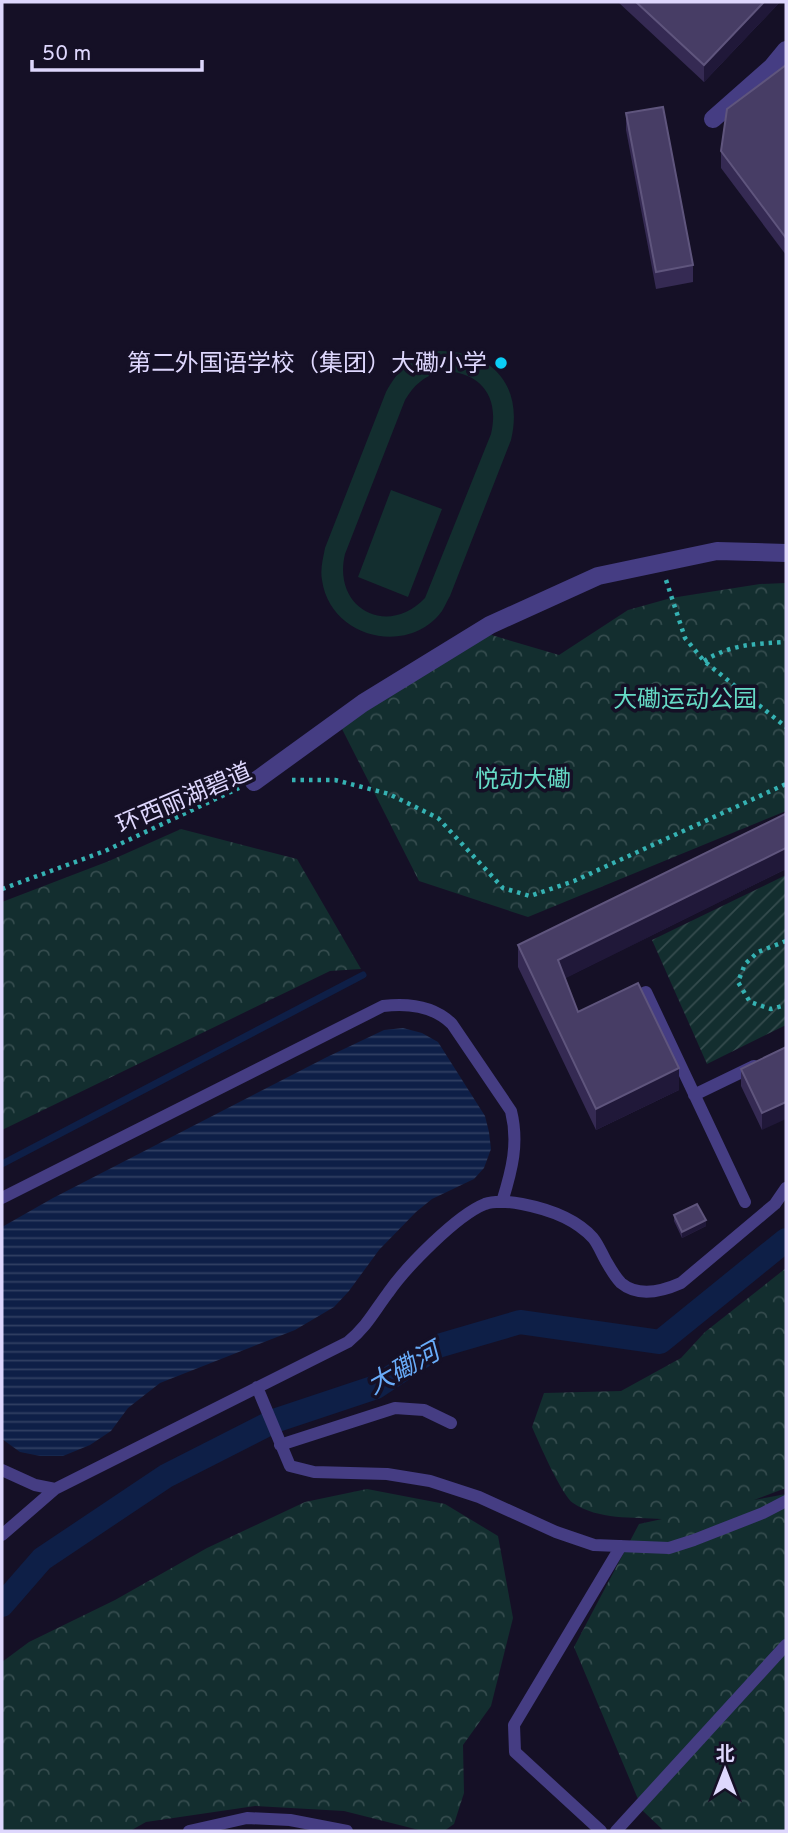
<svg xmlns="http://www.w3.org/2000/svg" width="788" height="1833" viewBox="0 0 788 1833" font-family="Overpass,'Noto Sans SC',sans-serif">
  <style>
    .grass { fill: #132e2f; fill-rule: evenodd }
    .forest { fill: url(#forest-crowns) }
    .garden { fill: url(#garden-furrows) }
    .water { fill: url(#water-rules) }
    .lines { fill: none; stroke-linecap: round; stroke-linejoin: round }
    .stream { stroke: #0e1f47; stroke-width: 7 }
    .canal { stroke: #0e1f47; stroke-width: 24 }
    .path { stroke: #35b2b3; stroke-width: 4.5; stroke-dasharray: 3.5 5; stroke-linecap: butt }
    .lane { stroke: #453d83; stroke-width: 12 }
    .street { stroke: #453d83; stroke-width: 18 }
    .wall { fill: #352a53 }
    .shaded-wall { fill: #201839 }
    .building { fill: #473d65; stroke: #5f557d; stroke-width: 2 }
    .poi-dot { fill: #0bcdf5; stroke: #151026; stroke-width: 2.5 }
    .labels { text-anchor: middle; stroke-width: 7; stroke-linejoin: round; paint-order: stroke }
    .poi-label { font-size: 24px; fill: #ded7fd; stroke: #151026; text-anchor: end }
    .park-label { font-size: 24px; fill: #65dbc6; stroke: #151026 }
    .street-label { font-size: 24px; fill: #ded7fd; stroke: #151026 }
    .water-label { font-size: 26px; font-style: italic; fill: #69acf9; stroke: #151026 }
  </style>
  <defs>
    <pattern id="forest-crowns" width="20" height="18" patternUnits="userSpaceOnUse" patternTransform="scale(1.75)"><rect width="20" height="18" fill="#132e2f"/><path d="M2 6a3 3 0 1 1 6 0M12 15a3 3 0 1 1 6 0" fill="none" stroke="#354c4e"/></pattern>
    <pattern id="garden-furrows" width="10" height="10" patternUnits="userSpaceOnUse" patternTransform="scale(1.75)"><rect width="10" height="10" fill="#132e2f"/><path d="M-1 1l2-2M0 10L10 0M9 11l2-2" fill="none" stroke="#354c4e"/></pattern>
    <pattern id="water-rules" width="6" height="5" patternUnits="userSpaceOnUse" patternTransform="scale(1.75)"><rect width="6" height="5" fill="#0e1f47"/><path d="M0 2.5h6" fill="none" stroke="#313f62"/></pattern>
  </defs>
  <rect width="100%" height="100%" fill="#151026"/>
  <path class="grass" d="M438 351C492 350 524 386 511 440L450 596C447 601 445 606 442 611 408 657 330 638 322 580 320 569 323 559 325 548L386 392C399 368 412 359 438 351ZM441 371C480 371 500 396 491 434L425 598C387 638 332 608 345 554L405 400C414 385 423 377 441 371Z
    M391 490 442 509 408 597 358 577Z"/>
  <path class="forest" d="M786 583V811L528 917 419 881 340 725 488 634 559 655 628 610 671 598 760 584Z
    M181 829 297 859 361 969 330 971 2 1130V902L109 861Z
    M786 1268V1488L754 1500 786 1494V1831H664L643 1811 574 1647 639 1524 662 1519C633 1517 598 1520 573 1503 562 1496 538 1441 532 1427L544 1393 621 1391 681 1358 705 1332Z
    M367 1489 445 1504 498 1536 513 1618 491 1706 463 1745 464 1793 454 1824 444 1831H423L344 1811 255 1806 146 1822 130 1831H2V1662L29 1642 115 1600 207 1548 305 1502Z"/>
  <path class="garden" d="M786 875V1025L707 1064 652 940Z"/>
  <path class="water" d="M403 1028 422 1033 438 1042 485 1116 489 1132 491 1149 484 1168 474 1179 432 1199 416 1212 379 1250 349 1291 334 1307 295 1330 160 1383 128 1408 111 1431 90 1445 63 1456H40L20 1452 2 1439V1227L53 1198 327 1057 384 1030Z"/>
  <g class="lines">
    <path class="stream" d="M2 1164 363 975"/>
    <path class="canal" d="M2 1605 42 1559 166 1476 274 1421 376 1387 438 1346 520 1322 660 1342 786 1240"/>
    <path class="path" d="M666 580 685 638 704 661 786 727
      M704 661C731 644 755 644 786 642
      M292 780H335L389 794 438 818 503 888 530 896 574 881 786 784
      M2 889 105 851 239 788
      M786 941 758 952 745 964 738 982 750 1002 771 1009 786 1005"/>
    <path class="lane" d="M630 999 646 992 745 1202
      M694 1095 754 1066
      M2 1198 383 1006C408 1003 434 1006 452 1024L511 1111C519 1143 512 1170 502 1202
      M257 1387 290 1466 314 1472 387 1474 430 1481 479 1497 556 1532 594 1545 669 1548 694 1540 763 1513 786 1501
      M280 1445 395 1408 424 1410 451 1423
      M2 1470 35 1485 55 1489
      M2 1535 55 1489 348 1342C368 1325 373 1313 388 1293 406 1267 457 1215 485 1204 496 1200 511 1202 522 1204 548 1209 575 1218 593 1238 598 1244 602 1254 606 1261 610 1268 615 1277 621 1283 639 1298 663 1291 681 1283L775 1204 786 1188
      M189 1831 247 1818 290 1820 347 1831
      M601 1831 515 1752 514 1725 621 1546
      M616 1831 786 1645"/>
    <path class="street" d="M713 119 772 67 786 50
      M254 782 363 703 490 625 598 576 717 551 786 553"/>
  </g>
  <path class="wall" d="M618 2H780L704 82Z
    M786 65V255L721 168V151Z
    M626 113 693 265V282L656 289 626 130Z
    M786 816V869L565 978 578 1012 679 1090 596 1130 518 967V945Z
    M786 1047 762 1130 741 1086V1069Z
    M674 1215 706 1226 682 1238 674 1221Z"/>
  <path class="shaded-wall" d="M764 2H780L704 82V65Z
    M786 848V869L558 982V960Z
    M679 1068V1090L596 1130V1109Z
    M786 1102V1119L762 1130V1113Z
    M706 1220V1226L682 1238V1232Z"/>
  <path class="building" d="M636 2H764L704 65Z
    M786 65V238L721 151 727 109Z
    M663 107 693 265 656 272 626 113Z
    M785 814 786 816V848L558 960 578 1012 638 983 679 1068 596 1109 518 945Z
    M786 1047V1102L762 1113 741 1069Z
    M697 1204 706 1220 682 1232 674 1215Z"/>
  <circle class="poi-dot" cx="501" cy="363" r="7"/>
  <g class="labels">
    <g class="poi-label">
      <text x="487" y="371">第二外国语学校（集团）大磡小学</text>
    </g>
    <g class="park-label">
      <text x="685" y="707">大磡运动公园</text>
      <text x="523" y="787">悦动大磡</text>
    </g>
    <g class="street-label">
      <text transform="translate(184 798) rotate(-23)" y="8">环西丽湖碧道</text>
    </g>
    <g class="water-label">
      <text transform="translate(403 1368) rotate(-29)" y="9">大磡河</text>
    </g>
  </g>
  <rect width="788" height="1833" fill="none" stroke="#ded7fd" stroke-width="7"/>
  <g transform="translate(725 1770)" stroke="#151026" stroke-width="5" paint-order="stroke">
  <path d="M0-5L12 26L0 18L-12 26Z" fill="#ded7fd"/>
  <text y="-10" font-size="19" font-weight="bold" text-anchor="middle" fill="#ded7fd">北</text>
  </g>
  <path d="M32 60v10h170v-10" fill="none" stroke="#ded7fd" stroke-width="3.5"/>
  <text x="42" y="60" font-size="21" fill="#ded7fd" stroke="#151026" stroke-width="5" paint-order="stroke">50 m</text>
</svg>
